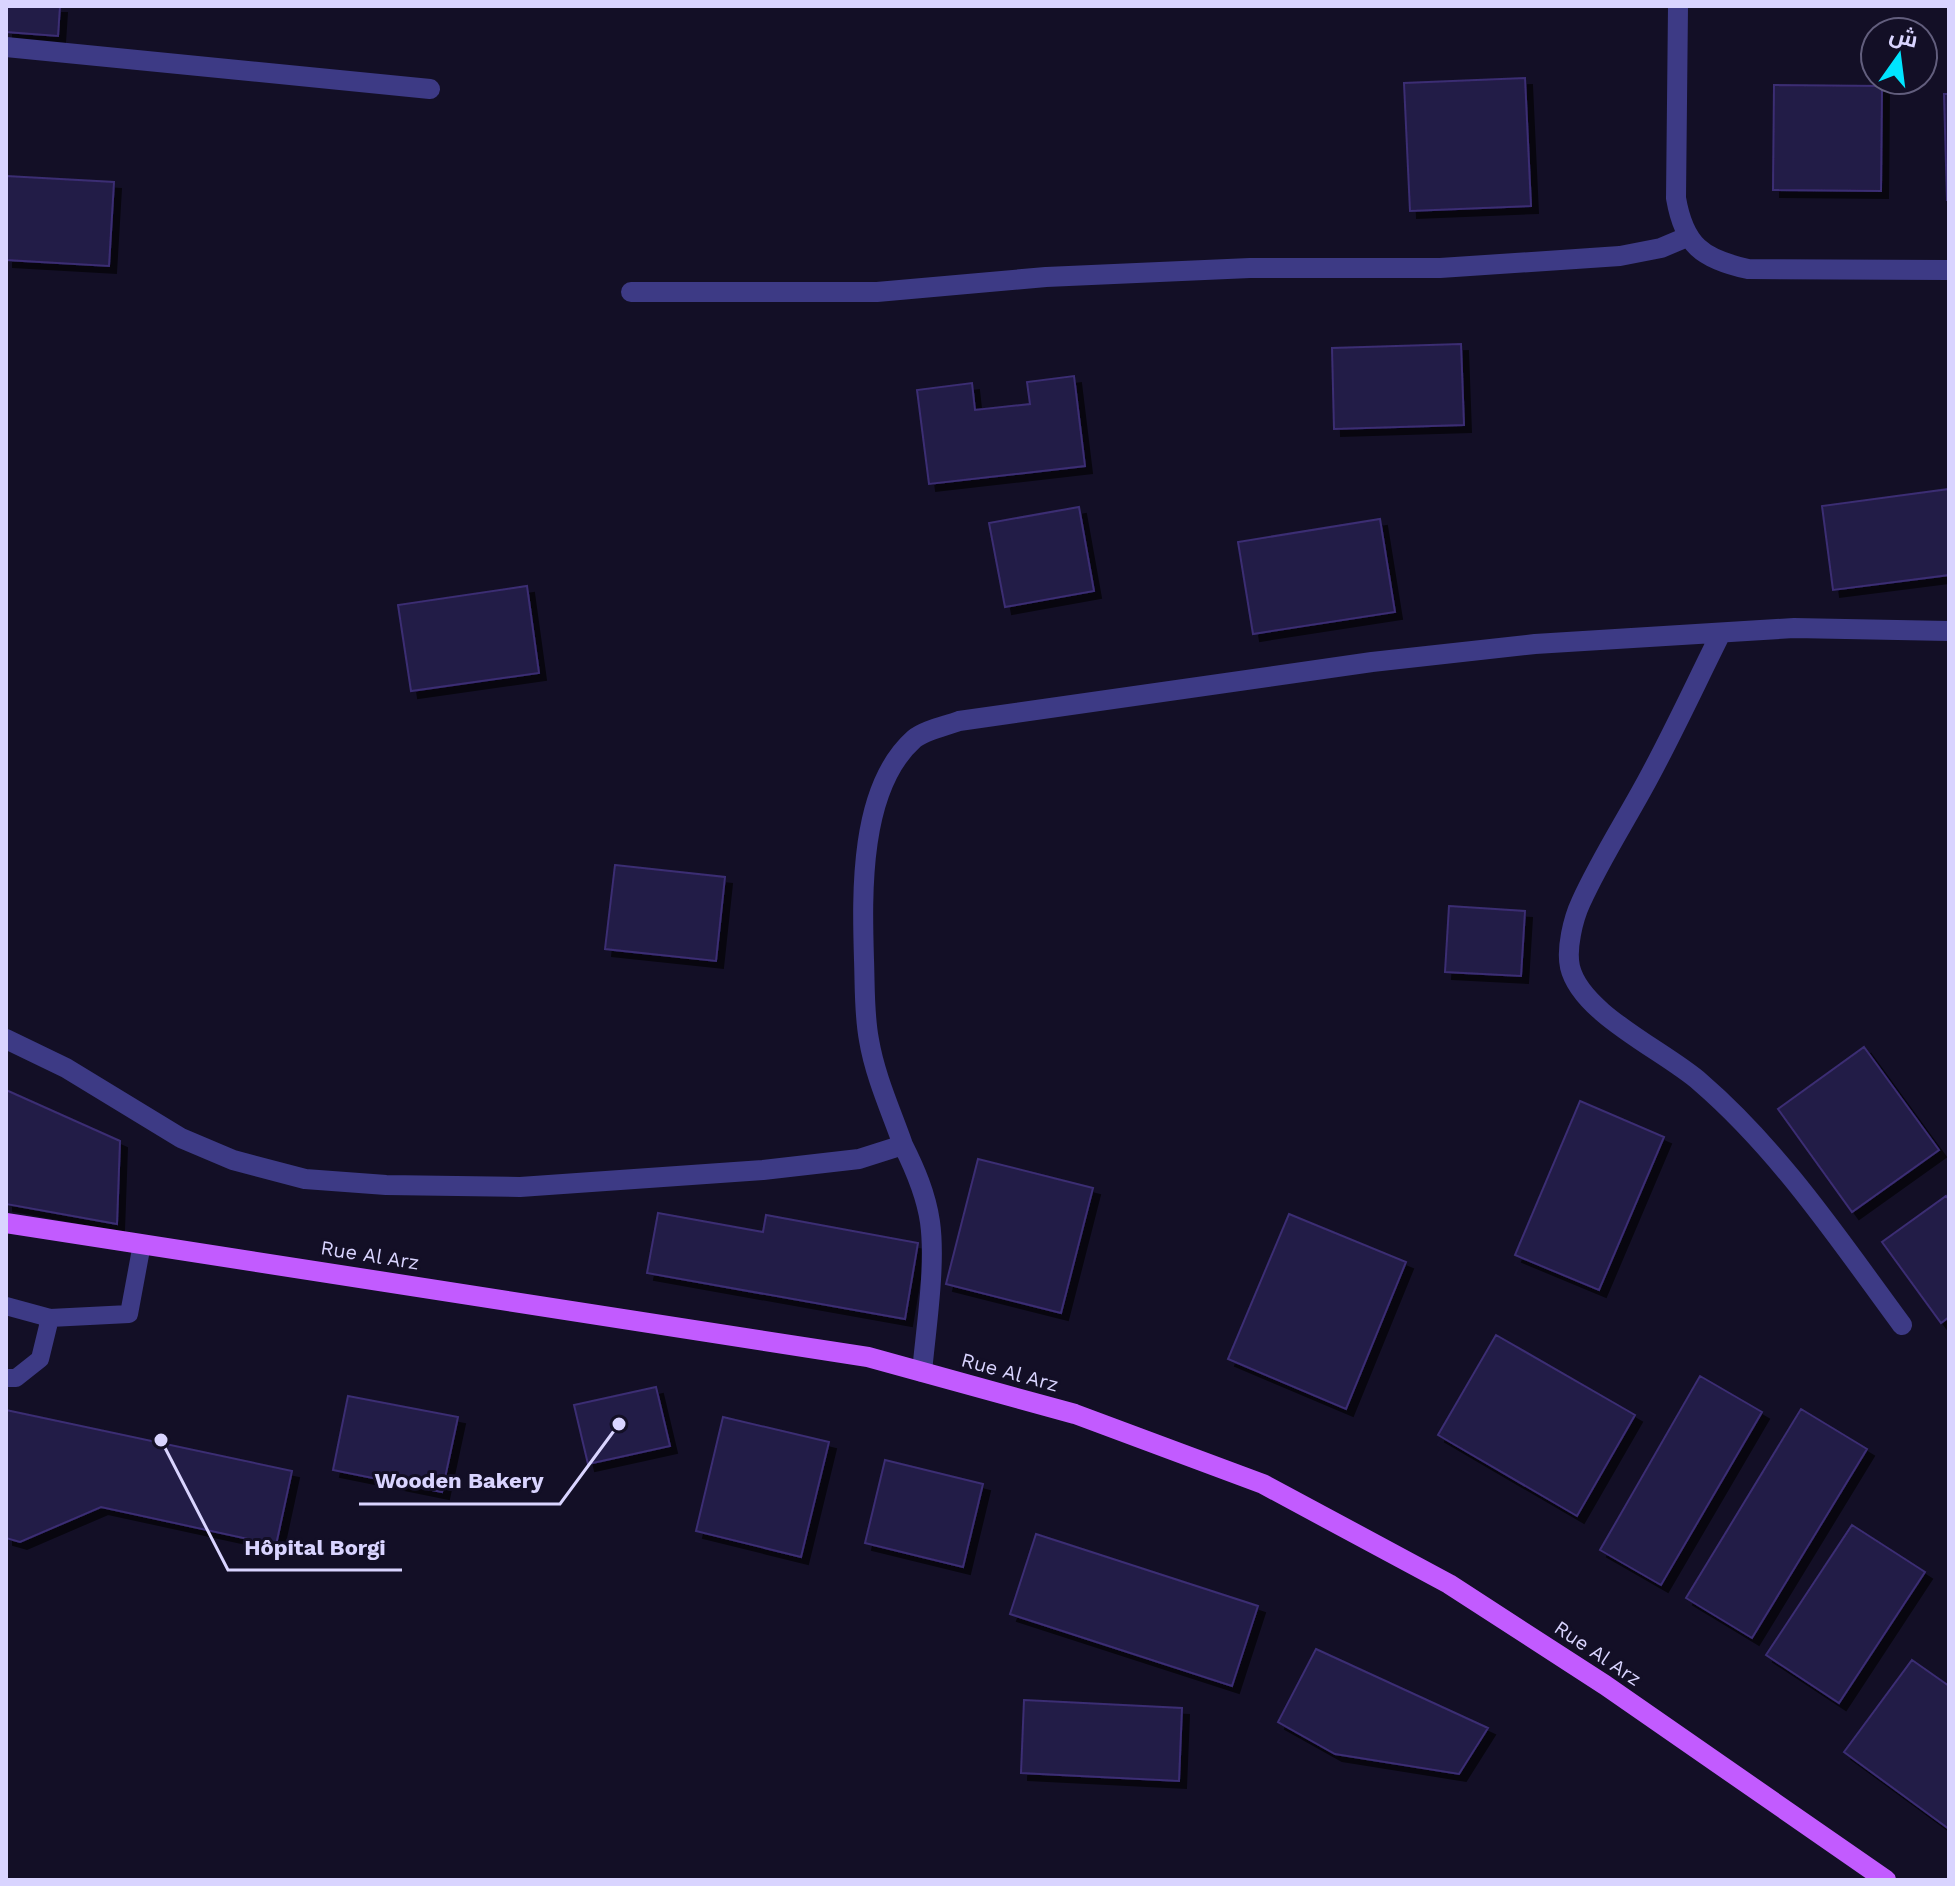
<svg xmlns="http://www.w3.org/2000/svg" width="1955" height="1886" viewBox="0 0 1955 1886" font-family="'Work Sans',Cairo,sans-serif">
  <style>
    .building { fill: #241b47; stroke: #3b2d73; stroke-width: 2; filter: url(#shadow) }
    .lines { fill: none; stroke-linecap: round; stroke-linejoin: round }
    .lane { stroke: #3d3a85; stroke-width: 18 }
    .street { stroke: #3d3a85; stroke-width: 20 }
    .primary { stroke: #c25bff; stroke-width: 20 }
    .labels { text-anchor: middle; stroke-width: 6; stroke-linejoin: round; paint-order: stroke }
    .street-label { font-size: 20px; fill: #d9d4ff; stroke: #130f26 }
    .leader { fill: none; stroke: #d9d4ff; stroke-width: 3 }
    .callout-dot { fill: #d9d4ff; stroke: #130f26; stroke-width: 3 }
    .callout-label { font-size: 22px; text-anchor: middle; font-weight: bold; fill: #d9d4ff; stroke: #130f26; stroke-width: 6; stroke-linejoin: round; paint-order: stroke }
  </style>
  <defs>
    <filter id="shadow"><feDropShadow dx="7" dy="7" stdDeviation="0" flood-color="#0009"/></filter>
  </defs>
  <rect width="100%" height="100%" fill="#130f26"/>
  <path class="building" d="M6 6H60L58 36 6 32Z
    M1525 78 1531 206 1410 211 1404 83Z
    M1774 85 1882 86 1881 191 1773 190Z
    M1944 94H1949V200H1947Z
    M6 176 114 182 109 266 6 260Z
    M1461 344 1464 425 1334 429 1332 348Z
    M1074 376 1085 466 929 484 917 390 972 383 975 410 1030 404 1027 382Z
    M1949 489V575L1833 590 1822 506Z
    M1079 507 1094 591 1005 607 989 523Z
    M1380 519 1395 612 1253 634 1238 542Z
    M527 586 539 673 411 691 398 605Z
    M615 865 725 877 716 961 605 949Z
    M1449 906 1525 911 1521 976 1445 972Z
    M1864 1047 1939 1150 1852 1212 1778 1109Z
    M6 1090 120 1141 117 1224 6 1204Z
    M1580 1101 1664 1137 1599 1290 1515 1255Z
    M978 1159 1093 1188 1061 1313 946 1284Z
    M1946 1196 1949 1200V1317L1941 1323 1882 1242Z
    M658 1213 763 1232 766 1215 918 1243 905 1319 647 1273Z
    M1289 1214 1406 1262 1346 1409 1228 1359Z
    M1496 1335 1635 1415 1577 1516 1438 1435Z
    M1700 1376 1762 1412 1661 1585 1600 1550Z
    M656 1387 670 1446 588 1464 574 1405Z
    M348 1396 458 1417 442 1492 333 1470Z
    M1801 1409 1867 1449 1752 1638 1686 1598Z
    M6 1410 292 1471 276 1545 101 1507 20 1542 6 1538Z
    M723 1417 829 1442 801 1557 696 1531Z
    M885 1460 983 1484 963 1567 865 1543Z
    M1852 1525 1925 1572 1839 1703 1766 1655Z
    M1036 1534 1258 1606 1232 1686 1010 1614Z
    M1316 1649 1488 1728 1459 1774 1335 1754 1278 1722Z
    M1912 1660 1949 1686V1829L1844 1752Z
    M1024 1700 1182 1708 1179 1781 1021 1773Z"/>
  <g class="lines">
    <path class="lane" d="M6 1306 50 1318 129 1314 142 1244
      M6 1378H16L40 1359 50 1318"/>
    <path class="street" d="M1678 6 1676 198C1684 245 1702 259 1748 269L1949 270
      M6 47 430 89
      M631 292H877L1046 277 1250 268H1440L1620 256 1661 248 1687 237
      M1721 633C1697 681 1674 731 1648 779 1626 820 1600 860 1581 902 1573 919 1566 949 1570 967 1581 1014 1665 1051 1700 1082 1780 1151 1840 1241 1902 1325
      M6 1039 66 1068 181 1138 233 1160 305 1179 386 1185 520 1187 763 1170 859 1159 903 1145C891 1111 875 1076 869 1040 864 1014 865 986 864 960 862 893 859 788 914 739 925 730 946 726 959 721L1372 662 1535 644 1794 628 1949 631
      M903 1145C915 1169 926 1194 930 1222 936 1265 926 1328 922 1372"/>
    <path class="primary" d="M6 1223 868 1357 1075 1414 1263 1484 1449 1584 1605 1685 1886 1880"/>
  </g>
  <g class="labels">
    <g class="street-label">
      <text transform="translate(370 1255) rotate(9)" y="7">Rue Al Arz</text>
      <text transform="translate(1010 1372) rotate(15)" y="7">Rue Al Arz</text>
      <text transform="translate(1598 1653) rotate(34)" y="7">Rue Al Arz</text>
    </g>
  </g>
  <path class="leader" d="M619 1424L560 1504H359M161 1440L228 1570H402"/>
  <g class="callout-dot">
    <circle cx="619" cy="1424" r="8"/>
    <circle cx="161" cy="1440" r="8"/>
  </g>
  <g class="callout-label">
    <text x="459" y="1488">Wooden Bakery</text>
    <text x="315" y="1555">Hôpital Borgi</text>
  </g>
  <rect width="1955" height="1886" fill="none" stroke="#d9d4ff" stroke-width="16"/>
  <g transform="translate(1899 56) rotate(14)"><circle r="38" fill="#130f26" stroke="#625e7d" stroke-width="2"/>
  <path d="M0-6L14 30L0 20L-14 30Z" fill="#00e5ff"/>
  <text y="-12" font-size="22" font-weight="bold" text-anchor="middle" fill="#d9d4ff">ش</text>
  </g>
</svg>
